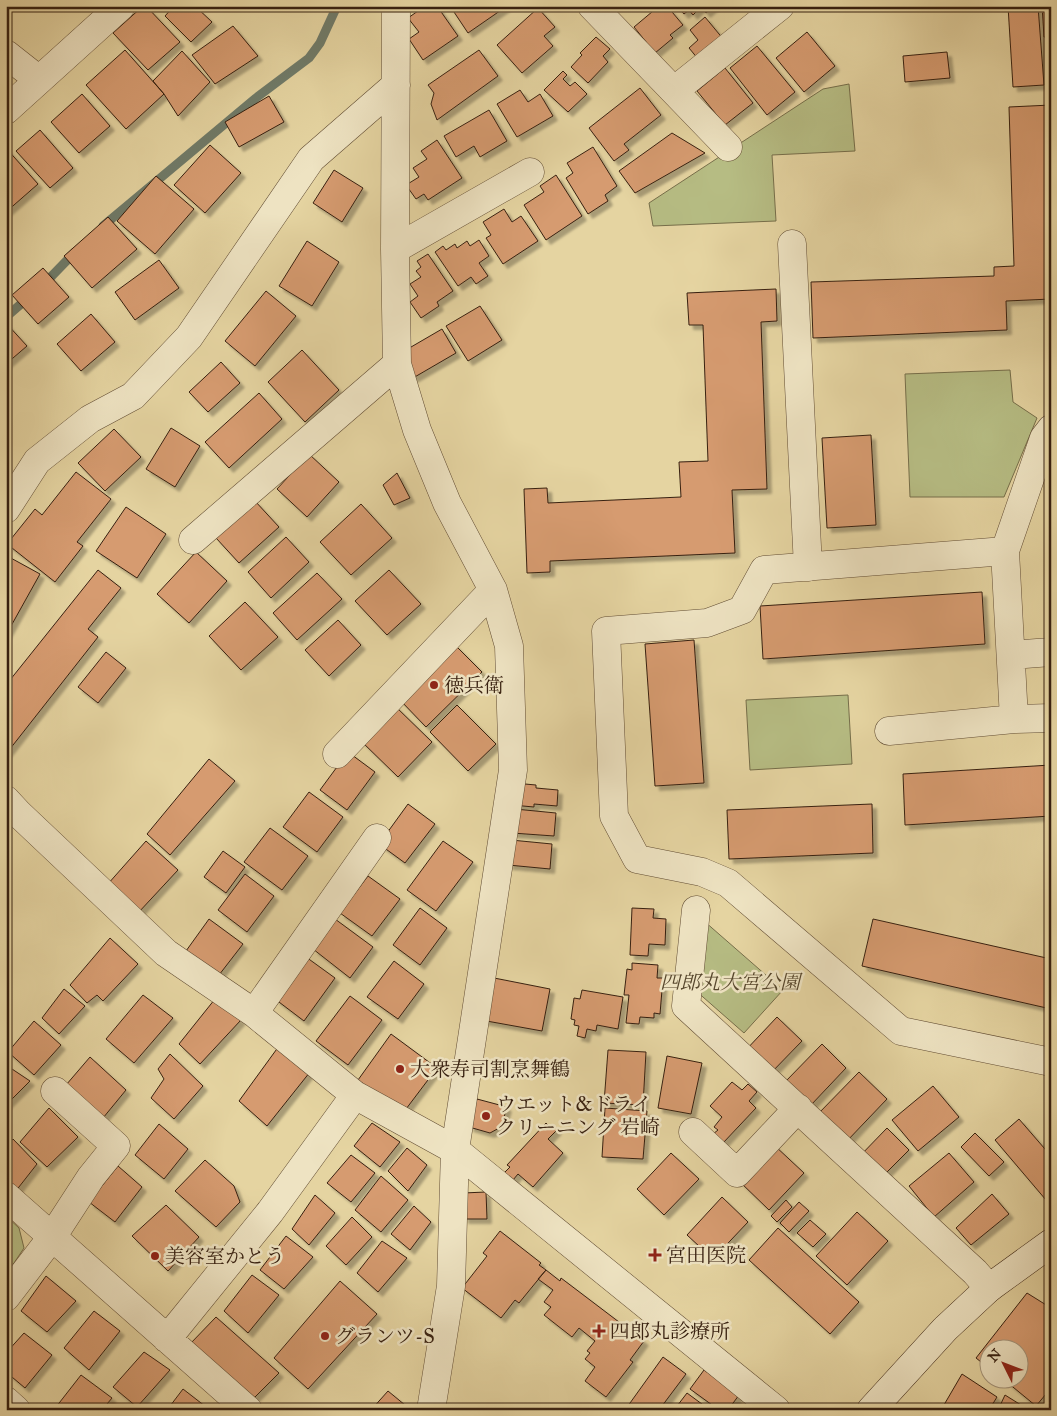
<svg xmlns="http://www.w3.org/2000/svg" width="1057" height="1416" viewBox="0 0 1057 1416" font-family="'IM FELL Great Primer','Noto Serif JP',serif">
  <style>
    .green { fill: #b6bc83; stroke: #766e4a }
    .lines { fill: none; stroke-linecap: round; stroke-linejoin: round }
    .stream { stroke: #707b69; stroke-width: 9 }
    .building { fill: #d69b70; stroke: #372010; filter: url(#shadow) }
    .street-casing { stroke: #624d34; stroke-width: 29 }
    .secondary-casing { stroke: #372010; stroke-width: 29 }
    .street { stroke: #eee3c2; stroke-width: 28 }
    .secondary { stroke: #eee3c2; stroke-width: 28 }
    .poi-dot { fill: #8f2418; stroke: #eee3c2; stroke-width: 2 }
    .labels { text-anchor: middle; stroke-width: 5; stroke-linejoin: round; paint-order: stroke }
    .poi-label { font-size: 20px; fill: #372010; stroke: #eee3c2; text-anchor: start }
    .park-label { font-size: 20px; font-style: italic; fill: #57472d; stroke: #eee3c2 }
  </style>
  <defs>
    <filter id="shadow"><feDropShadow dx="4.5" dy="4.5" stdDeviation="1" flood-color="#0004"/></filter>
  </defs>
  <rect width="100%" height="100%" fill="#e5d4a1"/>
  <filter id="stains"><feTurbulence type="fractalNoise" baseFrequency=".004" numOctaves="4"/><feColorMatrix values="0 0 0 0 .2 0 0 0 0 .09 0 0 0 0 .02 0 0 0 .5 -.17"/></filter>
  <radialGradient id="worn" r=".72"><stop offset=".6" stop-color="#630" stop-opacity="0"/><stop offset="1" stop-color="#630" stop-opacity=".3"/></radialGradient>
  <path class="green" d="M849 84 855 151 772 155 776 221 653 226 649 203 823 89Z
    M1010 370 1013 402 1037 418 1004 497H910L905 374Z
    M848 695 852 764 750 770 746 700Z
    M704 921 783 990 744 1033 695 990Z
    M6 1216 19 1228 24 1248 6 1275Z"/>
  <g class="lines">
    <path class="stream" d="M103 226 256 98 309 58 320 43 337 6
      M44 284 75 252
      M6 317 29 297"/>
  </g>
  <path class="building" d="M143 6H146L180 42 148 70 113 33Z
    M174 6H195L212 22 191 42 165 16Z
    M425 6H437L458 36 423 60 409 39 419 32 408 18Z
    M450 6H507L468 33Z
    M659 6H667L683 25 670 35 673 38 655 53 634 27Z
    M677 6H714L706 13 701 7 693 15 689 10 684 14Z
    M1008 6H1038L1044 85 1013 87Z
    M1042 6H1051V37H1044Z
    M538 8 555 27 544 36 553 46 522 73 497 45Z
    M705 17 724 40 699 60 689 48 698 40 690 30Z
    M233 26 258 56 215 84 192 55Z
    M807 32 835 66 804 92 776 58Z
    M596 37 610 49 603 56 608 62 588 83 571 67 582 55 580 53Z
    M757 46 795 92 767 115 730 68Z
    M125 50 164 94 126 129 86 85Z
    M479 50 498 76 437 120 431 104 434 93 428 85Z
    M182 51 210 82 178 116 164 94 153 81Z
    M947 52 950 78 905 82 903 56Z
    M725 68 753 103 725 125 697 91Z
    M563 71 567 75 563 79 570 86 575 82 587 94 568 112 544 90Z
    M640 88 661 115 624 144 629 150 614 161 589 128Z
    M520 90 528 102 540 94 553 116 517 137 497 104Z
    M82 94 110 126 79 153 51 122Z
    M269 96 284 122 239 147 225 122Z
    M1051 105V299L1006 301 1007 330 813 338 811 282 994 276V267L1014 266 1009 107Z
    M489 110 507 141 480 157 474 146 456 157 444 136Z
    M40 130 73 168 50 188 16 151Z
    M672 133 705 153 635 193 619 171Z
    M437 140 462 178 428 200 424 194 416 199 406 185 419 177 413 168 427 159 421 151Z
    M210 145 241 173 205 213 174 185Z
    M593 147 617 186 605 195 608 201 588 214 566 178 573 173 567 163Z
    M6 148 38 184 6 212Z
    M334 170 363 188 342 222 313 203Z
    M556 175 582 216 546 240 524 205 544 192 540 186Z
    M156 176 194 209 155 254 117 221Z
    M504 209 512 222 521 216 538 241 503 264 486 238 491 235 483 222Z
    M108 217 137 249 92 288 64 256Z
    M479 240 489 256 479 263 488 276 476 284 471 277 458 286 435 252 443 246 446 250 455 244 457 248 467 241 470 246Z
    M307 241 339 262 312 306 279 286Z
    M428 254 453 291 437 302 439 306 421 318 410 302 418 296 410 284 421 277 416 271 421 267 417 261Z
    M159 260 179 288 135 320 115 292Z
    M43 268 69 297 38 324 12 295Z
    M776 289 777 321 761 322 767 489 732 490 735 553 550 561V572L527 573 524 489 547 488 548 503 681 497 679 462 708 461 703 325H689L687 293Z
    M266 291 296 316 255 366 225 341Z
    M480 306 502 340 468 361 446 326Z
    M91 314 115 342 81 371 57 344Z
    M6 323 27 346 6 364Z
    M442 329 456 353 413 378 399 354Z
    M302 350 339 390 305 422 268 382Z
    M221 362 240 383 208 412 189 392Z
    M259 393 282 419 229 468 205 442Z
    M171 428 200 446 175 487 146 469Z
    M114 429 141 457 105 491 78 463Z
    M871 435 876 525 827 528 822 438Z
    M309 454 339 482 307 517 277 489Z
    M76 472 111 499 77 542 83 546 55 582 7 544 35 509 42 515Z
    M397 473 410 498 394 505 383 485Z
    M255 501 279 527 239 563 216 538Z
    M361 504 392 538 351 575 320 542Z
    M126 507 166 534 137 578 96 551Z
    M286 537 309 562 271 598 248 572Z
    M196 552 227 581 189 623 157 594Z
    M9 557 40 574 6 635V561Z
    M98 570 121 588 88 629 98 637 6 754V685Z
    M389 570 421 604 387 635 355 601Z
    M317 573 342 599 297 640 273 613Z
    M982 592 985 644 763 659 760 606Z
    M245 602 278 637 241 670 209 636Z
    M338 620 361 645 329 676 305 650Z
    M694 640 704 783 655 786 645 644Z
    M454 644 482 672 426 727 399 699Z
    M106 652 126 668 98 703 78 687Z
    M394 705 432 742 398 777 360 740Z
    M457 705 496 744 468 771 430 732Z
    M348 752 375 772 347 810 320 790Z
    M209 759 235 781 170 855 147 834Z
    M1051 765V816L905 825 903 774Z
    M514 783 536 785V788L558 790 557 806 534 804V807L512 805Z
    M309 792 343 817 317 852 283 827Z
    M408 804 435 824 405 863 379 844Z
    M872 804 873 853 729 859 727 810Z
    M515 809 556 813 554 836 512 833Z
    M270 828 308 856 282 890 244 862Z
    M511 840 552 844 550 869 508 865Z
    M146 841 178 870 138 913 107 885Z
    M443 841 473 862 436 911 407 890Z
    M223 851 245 867 226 893 204 877Z
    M245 874 274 896 247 932 218 910Z
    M368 876 400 899 372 936 340 913Z
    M420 908 447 928 420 965 393 945Z
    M632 908 654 909 653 918 666 919 665 945 649 944 648 956 630 955Z
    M209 919 243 944 219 975 186 951Z
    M335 919 373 947 350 978 313 949Z
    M873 919 1051 959V1009L862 966Z
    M110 938 138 964 103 1001 97 995 87 1003 70 985Z
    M306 957 335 978 304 1021 275 999Z
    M394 961 424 984 398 1019 367 997Z
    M632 963 658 965 657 978H663L660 1014 654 1013V1018L640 1017 639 1024 626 1023 629 995H624L627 969 632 970Z
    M489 977 550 989 542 1031 481 1020Z
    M64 989 85 1006 59 1034 42 1018Z
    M582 990 623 997 618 1029 597 1025 596 1031 587 1029 585 1038 577 1036 579 1026 574 1025 575 1020 571 1019 574 998 580 999Z
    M143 995 173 1018 134 1063 106 1039Z
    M350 996 382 1020 348 1065 316 1041Z
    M215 999 241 1020 200 1064 179 1044Z
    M777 1017 802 1041 768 1076 744 1052Z
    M34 1021 61 1045 34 1075 8 1052Z
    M391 1034 437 1068 403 1113 358 1080Z
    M822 1044 846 1068 811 1105 786 1081Z
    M279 1046 310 1072 267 1126 239 1101Z
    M608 1050 646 1052 643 1105 604 1103Z
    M170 1054 203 1086 174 1119 151 1098 164 1079 158 1069Z
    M667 1056 702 1063 691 1114 658 1108Z
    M90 1057 126 1090 103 1118 66 1085Z
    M6 1065 30 1081 6 1105Z
    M859 1072 887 1099 846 1142 817 1115Z
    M732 1082 742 1090 748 1084 757 1092 749 1101 756 1108 723 1143 713 1134 718 1130 714 1127 722 1117 710 1106Z
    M933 1086 959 1117 918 1151 892 1120Z
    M477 1099 507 1107 501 1127 490 1133 469 1127Z
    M49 1108 78 1137 47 1167 20 1142Z
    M605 1108 647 1111 643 1159 602 1157Z
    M1019 1119 1051 1156V1195L1046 1200 995 1140Z
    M372 1123 400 1142 380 1167 354 1146Z
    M546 1123 551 1128 553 1126 557 1130 548 1139 563 1153 533 1187 518 1174 513 1180 504 1173 510 1167 507 1165Z
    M159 1124 188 1149 164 1179 135 1155Z
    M887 1128 909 1150 878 1181 856 1160Z
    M975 1133 1004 1162 989 1176 961 1147Z
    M13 1139 37 1164 15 1192 6 1185V1147Z
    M774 1145 804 1173 769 1210 739 1181Z
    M407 1148 427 1165 408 1191 388 1171Z
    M671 1153 699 1179 664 1215 637 1189Z
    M949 1153 974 1182 934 1217 909 1186Z
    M351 1155 375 1173 351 1202 327 1183Z
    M205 1160 234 1186 240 1202 216 1227 175 1191Z
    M118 1166 142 1187 115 1222 89 1202Z
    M381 1176 408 1200 381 1232 355 1210Z
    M486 1192 487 1219H464L463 1193Z
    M992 1194 1009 1214 971 1245 956 1228Z
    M315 1195 335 1213 309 1245 292 1229Z
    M722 1197 748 1222 713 1259 687 1235Z
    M786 1200 792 1207 777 1222 771 1216Z
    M799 1202 809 1211 789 1232 780 1223Z
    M166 1205 199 1237 168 1271 132 1236Z
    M414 1206 431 1222 410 1250 391 1234Z
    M857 1212 888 1241 847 1285 816 1256Z
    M352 1217 372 1237 346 1265 326 1246Z
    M810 1220 826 1234 813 1247 797 1233Z
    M778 1228 859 1302 830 1334 749 1260Z
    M500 1231 541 1263 539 1265 546 1270 519 1303 515 1300 501 1318 462 1288 487 1256 483 1253Z
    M286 1236 313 1257 284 1289 260 1270Z
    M382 1241 407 1258 378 1292 357 1273Z
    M546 1270 560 1281 561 1278 644 1341 630 1360 633 1362 606 1397 585 1381 595 1367 585 1359 590 1353 587 1351 595 1341 579 1328 572 1337 544 1315 551 1307 544 1302 553 1290 538 1279Z
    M252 1275 279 1295 248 1333 224 1311Z
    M46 1276 76 1301 47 1332 21 1311Z
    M340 1281 377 1314 308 1389 274 1358Z
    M1027 1293 1051 1308V1388L1036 1406 1002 1378H1020V1348H990V1369L976 1358Z
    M94 1311 120 1331 89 1370 64 1348Z
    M216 1317 279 1373 251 1401 190 1344Z
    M24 1333 52 1355 25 1388 6 1372V1353Z
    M144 1352 170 1370 137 1407 113 1387Z
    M663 1357 686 1374 659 1410H625Z
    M704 1370 739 1395 728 1410H719L690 1389Z
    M962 1374 997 1397 989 1410H941Z
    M81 1375 112 1398 102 1410H58L56 1407Z
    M183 1389 210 1410H167Z
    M388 1391 411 1410H371Z
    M687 1393 710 1410H674Z
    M1005 1395 1029 1410H998Z"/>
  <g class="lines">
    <defs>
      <path id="street" d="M396 6 395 249 397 364 417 430 447 503 493 590 509 646 513 770 455 1150 451 1286 431 1410
        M592 6 728 147
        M6 54 39 80
        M675 90 780 6
        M6 110 121 6
        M792 244 808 567
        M395 249 530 172
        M6 509 37 461 90 419 133 396 189 337 311 159 396 85
        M193 540 397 364
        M1005 551 1044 438 1051 429
        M1011 655 1051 652
        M1014 719 1051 718
        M889 731 1014 719 1005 551 764 570 742 610 707 623 606 631 614 816 637 859 702 872 728 883 901 1031 1051 1062
        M337 754 493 590
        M6 800 19 814 166 953 254 1013
        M696 910 686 1006 975 1272 989 1288
        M355 1095 455 1150 776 1410
        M693 1132 737 1173 798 1108
        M6 1196 248 1410
        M6 1297 52 1237 91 1177 116 1146 55 1091
        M167 1339 270 1212 355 1095 254 1013 377 838
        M6 1401 16 1410"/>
      <path id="secondary" d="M871 1410 945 1329 989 1288 1051 1243"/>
    </defs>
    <use href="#street" class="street-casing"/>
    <use href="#secondary" class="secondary-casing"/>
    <use href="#street" class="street"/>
    <use href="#secondary" class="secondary"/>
  </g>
  <g class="poi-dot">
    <circle cx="434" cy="685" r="5"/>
    <circle cx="400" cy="1069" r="5"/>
    <circle cx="486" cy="1116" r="5"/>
    <path d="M652.5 1247.5h5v5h5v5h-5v5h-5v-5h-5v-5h5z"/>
    <circle cx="155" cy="1256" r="5"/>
    <path d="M596.5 1323.5h5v5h5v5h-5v5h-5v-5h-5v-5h5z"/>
    <circle cx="325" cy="1336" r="5"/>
  </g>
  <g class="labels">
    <g class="poi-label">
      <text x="444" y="692">徳兵衛</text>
      <text x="410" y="1076">大衆寿司割烹舞鶴</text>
      <text x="496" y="1111">ウエット&amp;ドライ<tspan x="496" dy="23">クリーニング 岩崎</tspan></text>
      <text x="666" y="1262">宮田医院</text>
      <text x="165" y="1263">美容室かとう</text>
      <text x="610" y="1338">四郎丸診療所</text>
      <text x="335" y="1343">グランツ-S</text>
    </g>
    <g class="park-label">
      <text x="730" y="989">四郎丸大宮公園</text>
    </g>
  </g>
  <rect width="1057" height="1416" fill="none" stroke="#e5d4a1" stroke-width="25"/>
  <rect x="8" y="8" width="1042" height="1401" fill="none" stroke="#372010" stroke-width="2.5"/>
  <rect x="12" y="12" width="1032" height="1391" fill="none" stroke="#372010"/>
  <g transform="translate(1004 1364) rotate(312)"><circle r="24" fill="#eee3c2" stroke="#a5957b"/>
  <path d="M0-4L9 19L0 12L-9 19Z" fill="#8f2418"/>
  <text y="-8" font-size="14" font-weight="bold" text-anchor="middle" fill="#372010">N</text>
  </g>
  <rect width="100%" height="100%" filter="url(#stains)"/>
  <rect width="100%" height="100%" fill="url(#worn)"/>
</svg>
